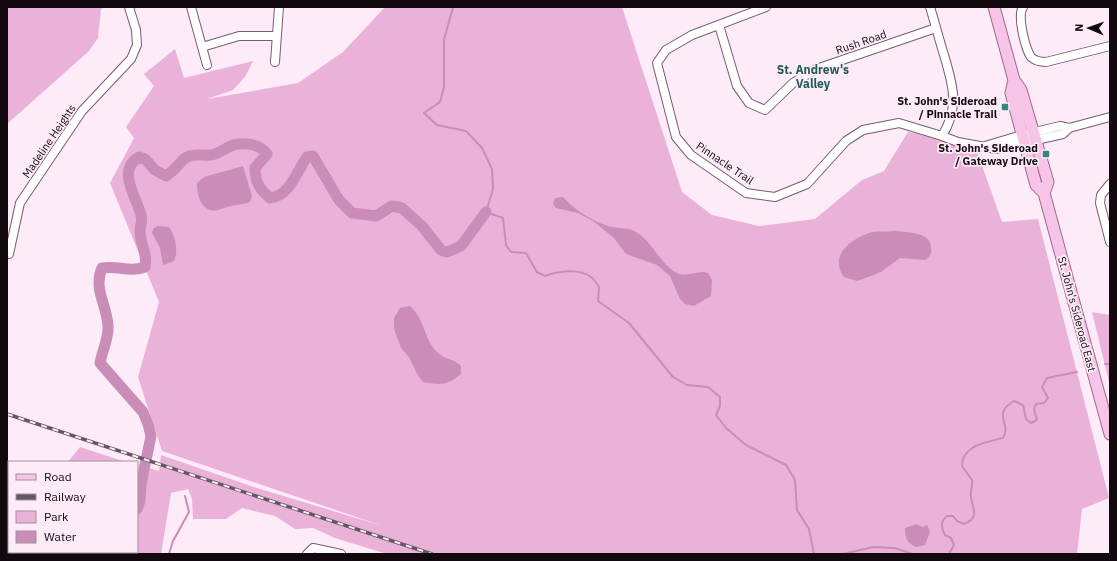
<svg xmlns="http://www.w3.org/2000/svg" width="1117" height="561" viewBox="0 0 1117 561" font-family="'IBM Plex Sans',sans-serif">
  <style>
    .green { fill: #ebb2d9 }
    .water { fill: #c98db7 }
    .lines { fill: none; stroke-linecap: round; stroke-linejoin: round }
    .stream { stroke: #c98db7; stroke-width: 2 }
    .river { stroke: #c98db7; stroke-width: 11 }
    .minor-casing { stroke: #765d6e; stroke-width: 10 }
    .major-casing { stroke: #a16990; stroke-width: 13 }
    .minor { stroke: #fff; stroke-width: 8 }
    .major { stroke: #f5c4e6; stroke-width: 11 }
    .rail-casing { stroke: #645860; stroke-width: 3.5 }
    .rail { stroke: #fdebf7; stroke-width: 2; stroke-dasharray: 6; stroke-linecap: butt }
    .poi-dot { fill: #3b837d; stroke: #fdebf7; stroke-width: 1.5 }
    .labels { text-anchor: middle; stroke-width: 3.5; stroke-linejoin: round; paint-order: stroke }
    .street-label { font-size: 11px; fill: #12090f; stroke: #fdebf7 }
    .poi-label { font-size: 11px; font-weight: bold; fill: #12090f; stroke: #fdebf7; text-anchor: end }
    .neighbourhood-label { font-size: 12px; font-weight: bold; fill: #235c58; stroke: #fdebf7 }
  </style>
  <rect width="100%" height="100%" fill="#fdebf7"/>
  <path class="green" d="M7 7H105L101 9 98 38 89 51 7 124Z
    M385 7H622L682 192 712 215 759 226 815 219 862 180 884 171 908 132 975 146 1002 222 1038 219 1109 498 1082 509 1077 554H387L335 538 313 528 295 529 275 516 242 508 226 519H193L192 499 188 489 171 493 161 554H119L121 552H137C137 524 136 494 149 468L159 471 161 455 257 488 383 526 162 451 138 377 159 302 110 183 134 138 126 127 154 86 144 74 175 49 184 78 253 61 245 77 233 90 207 99 298 83 343 52Z
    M1092 312 1110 315V386Z
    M80 447 126 462H68Z"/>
  <path class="water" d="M243 166 252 196 250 202C243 205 238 204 231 206 225 207 217 212 210 210 199 206 197 192 197 183L204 177Z
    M563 197C573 209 597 224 612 227 621 229 629 227 636 232 653 242 660 264 677 273 687 278 698 269 708 273L712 280 711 296 694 306 685 304 680 299 670 276 657 265 626 254 614 238 593 221 578 213 556 208 553 204 555 198Z
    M157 226 169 227C175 236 179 251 174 261L163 265 160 248 152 233 153 229Z
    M894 231C906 232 931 232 931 247 932 253 930 257 925 260L900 258 881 272 871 276 857 281 844 277C828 255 852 238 872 232 879 231 887 232 894 231Z
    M410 306C426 321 423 338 437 352 443 359 455 359 461 366V374C446 386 441 385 423 382L417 374 409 357 401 348 394 329V318L400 308Z
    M916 524 923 527 927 525 930 532 925 545 916 547C907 542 905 539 905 528Z"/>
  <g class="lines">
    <path class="stream" d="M453 7 444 40V87L440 102 424 113 437 125 466 131 482 148 492 169 493 189 486 212 503 218 506 245 511 252 526 253 537 272 545 276C558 271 580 268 591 277 594 279 597 284 599 287L598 301 629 323 673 377 687 385 708 387 720 397V406L716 415 726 428 746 445 786 465 795 480 797 510 809 529 814 554
      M1105 364H1110
      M169 554 173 541 189 512 185 496
      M843 554 873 547 894 548 913 554
      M949 554 954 545 951 538 945 535C941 527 940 522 947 516H953L957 521 964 524C981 517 972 508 971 497 970 491 973 486 972 480L962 466C962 445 987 442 1003 438 1012 422 991 415 1014 401L1023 405 1026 419 1031 423 1037 420 1034 409 1036 404 1044 403 1048 398 1042 387 1047 378 1077 372"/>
    <path class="river" d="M137 509 140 501 141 484 151 436 148 424 143 412 100 363C102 351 109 338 108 326 107 305 93 289 102 268 118 265 128 273 145 267 148 253 140 245 140 231 140 226 143 221 141 215 137 198 116 170 139 157L145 159 155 170 166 176C176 170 179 162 187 157 194 153 202 156 211 155 219 154 225 148 233 145 244 142 260 144 267 154L255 168C255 181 259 189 270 198 289 197 297 171 307 157L313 156 339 200 352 213 376 216 392 206 402 208 422 226 441 250 447 252 461 246 486 212
      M113 554 116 552"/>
    <defs>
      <path id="minor" d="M191 7 207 65
        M766 7 692 35 666 50 657 63 676 137 691 155 746 193 775 197 807 184 846 141 863 130 899 123 942 136C960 107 953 85 944 55 939 39 935 23 930 7
        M1023 7C1017 16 1025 48 1031 57 1035 61 1040 62 1046 62L1110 46
        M719 25 737 86 749 103 765 110 793 83 816 69 936 28
        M202 47 239 36H277
        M275 62 279 7
        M942 136 958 142 996 149 1063 134 1069 128
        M985 146 1022 135 1060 126 1069 128 1110 117
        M1110 184 1101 195 1100 203 1110 242
        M9 254 20 203 82 111 131 59 137 45 136 30 129 7
        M307 554 313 548 341 554"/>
      <path id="major" d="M994 7 1014 80 1021 90 1048 182 1044 193
        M1014 80 1011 93 1036 185 1044 193 1110 434"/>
    </defs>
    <use href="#minor" class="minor-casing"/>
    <use href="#major" class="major-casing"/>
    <use href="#minor" class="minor"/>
    <use href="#major" class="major"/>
    <defs>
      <path id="rail" d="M7 414 432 554"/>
    </defs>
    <use href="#rail" class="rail-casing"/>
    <use href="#rail" class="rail"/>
  </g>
  <g class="poi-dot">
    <rect x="1001" y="103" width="8" height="8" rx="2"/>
    <rect x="1042" y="150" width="8" height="8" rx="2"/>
  </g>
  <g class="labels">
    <g class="street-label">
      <text transform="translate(861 42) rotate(-19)" y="4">Rush Road</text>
      <text transform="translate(49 141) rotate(-56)" y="4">Madeline Heights</text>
      <text transform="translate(725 163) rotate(34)" y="4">Pinnacle Trail</text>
      <text transform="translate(1077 314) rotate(75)" y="4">St. John's Sideroad East</text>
    </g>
    <g class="poi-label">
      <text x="997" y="105">St. John's Sideroad<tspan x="997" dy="13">/ Pinnacle Trail</tspan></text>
      <text x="1038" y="152">St. John's Sideroad<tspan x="1038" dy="13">/ Gateway Drive</tspan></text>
    </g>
    <g class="neighbourhood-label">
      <text x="813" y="74">St. Andrew's<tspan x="813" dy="14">Valley</tspan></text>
    </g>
  </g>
  <rect width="1117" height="561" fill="none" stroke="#12090f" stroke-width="16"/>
  <rect x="8" y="461" width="130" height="92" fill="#fdebf7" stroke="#9f919a"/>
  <rect x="16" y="474" width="20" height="6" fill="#f5c4e6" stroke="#9f919a"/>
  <text x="44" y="481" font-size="12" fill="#12090f">Road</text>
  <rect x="16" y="494" width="20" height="6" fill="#645860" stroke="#9f919a"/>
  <text x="44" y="501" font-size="12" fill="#12090f">Railway</text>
  <rect x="16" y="511" width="20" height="12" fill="#ebb2d9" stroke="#9f919a"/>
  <text x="44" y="521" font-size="12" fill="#12090f">Park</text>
  <rect x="16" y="531" width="20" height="12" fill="#c98db7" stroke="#9f919a"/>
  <text x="44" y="541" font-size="12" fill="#12090f">Water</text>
  <g transform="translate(1089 28) rotate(272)" stroke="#fdebf7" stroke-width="3" paint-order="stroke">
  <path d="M0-3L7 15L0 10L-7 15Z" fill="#12090f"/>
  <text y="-6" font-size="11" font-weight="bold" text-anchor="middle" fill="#12090f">N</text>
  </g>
</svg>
